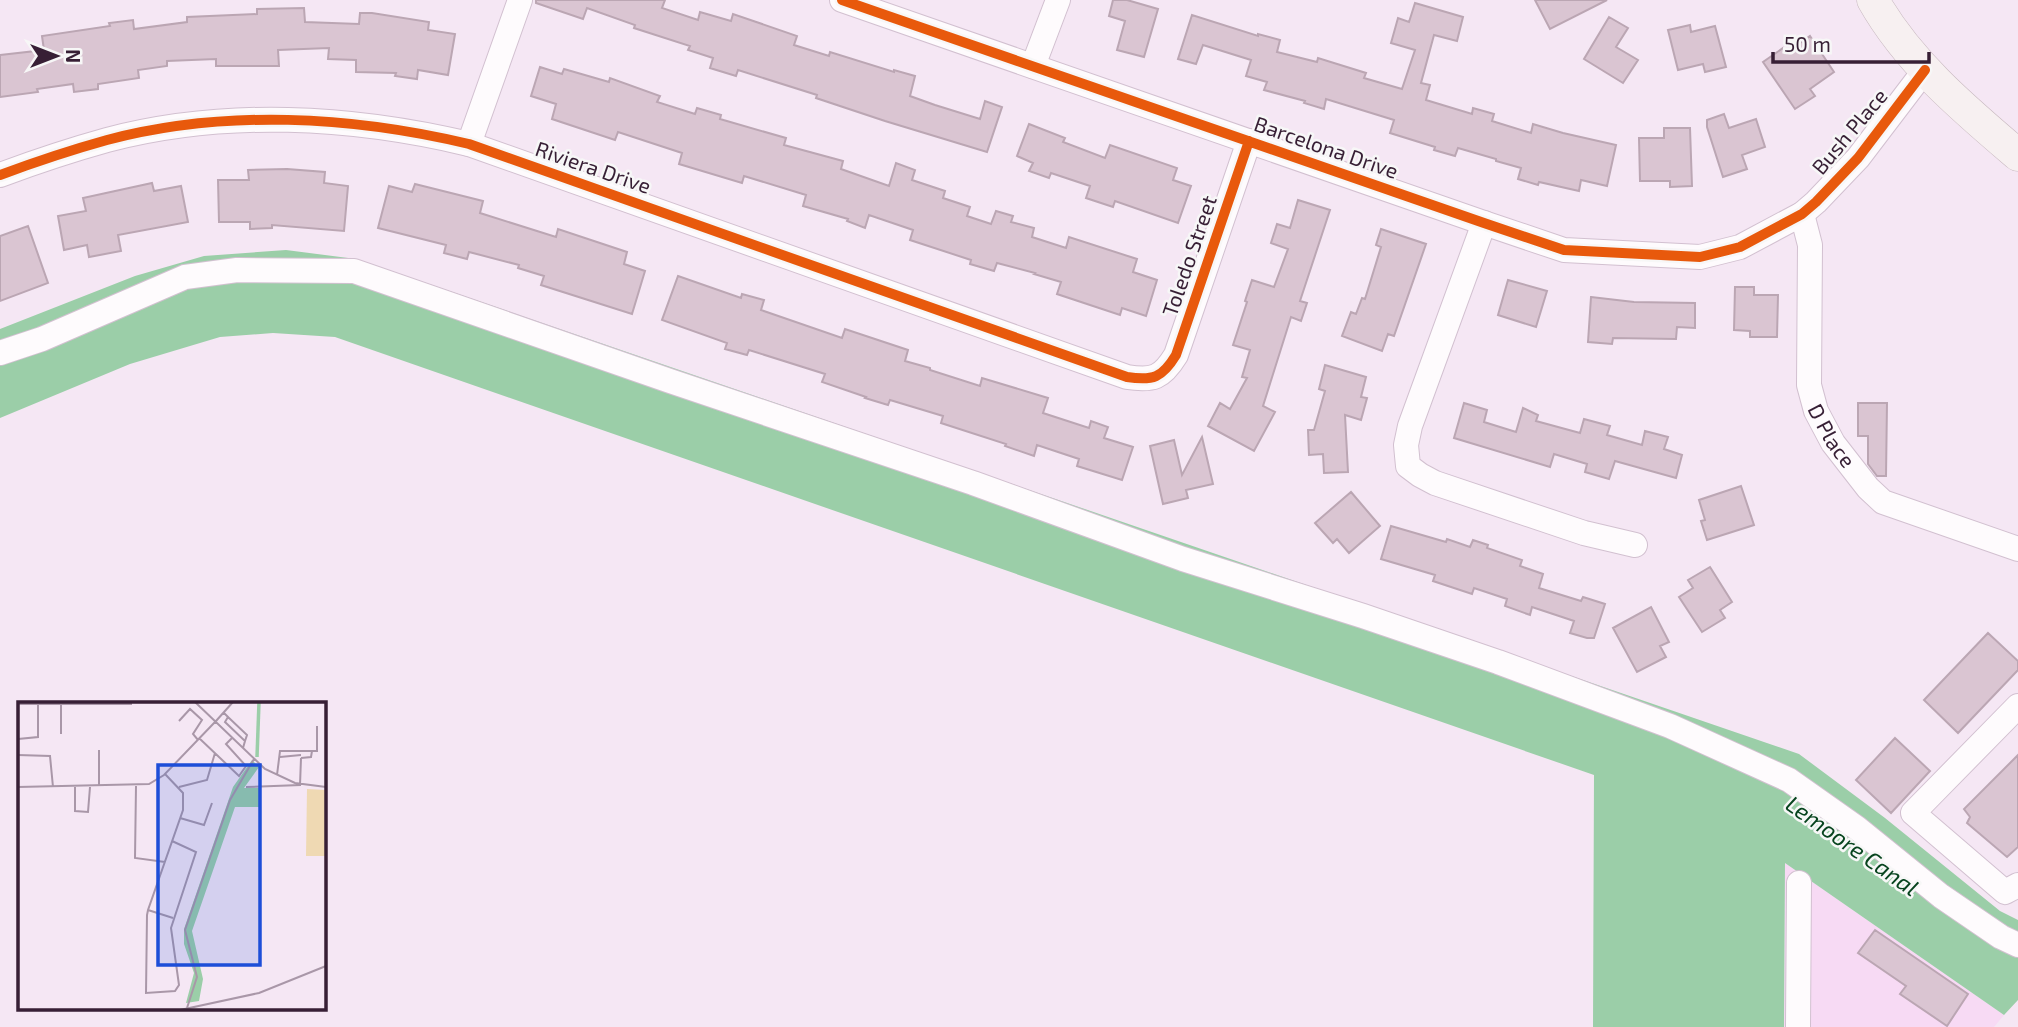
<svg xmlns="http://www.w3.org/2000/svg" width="2018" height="1027" viewBox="0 0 2018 1027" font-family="'Exo 2',sans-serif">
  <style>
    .built { fill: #f7daf4 }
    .water { fill: #9bcea8 }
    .building { fill: #dac5d2; stroke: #bba6b3; stroke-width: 2 }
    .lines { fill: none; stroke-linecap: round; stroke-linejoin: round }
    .minor-casing { stroke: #d2c0d0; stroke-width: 26 }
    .major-casing { stroke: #c7b8bf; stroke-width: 33 }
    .minor { stroke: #fefbfd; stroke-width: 24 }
    .major { stroke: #f7f0f1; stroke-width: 32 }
    .cycleway-casing { stroke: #f7f7f7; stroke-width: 15 }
    .cycleway { stroke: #e8590c; stroke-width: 10 }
    .labels { text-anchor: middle; stroke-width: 5; stroke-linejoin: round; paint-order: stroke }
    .street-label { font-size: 21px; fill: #371f35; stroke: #f7f7f7 }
    .water-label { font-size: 23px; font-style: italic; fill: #07441e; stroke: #f7f7f7 }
    .inset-river { fill: none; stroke: #9bcea8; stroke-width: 3.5 }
    .inset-road { fill: none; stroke: #a997a8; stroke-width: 2 }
    .view { fill: #1d4ed8; fill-opacity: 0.15; stroke: #1d4ed8; stroke-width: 3.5 }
    .inset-edge { fill: none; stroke: #371f35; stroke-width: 3.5 }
  </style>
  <rect width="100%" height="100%" fill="#f5e7f4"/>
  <path class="built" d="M1785 863 2004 1015 1994 1027H1784Z"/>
  <path class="water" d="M286 250 356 259 1799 754 1885 818 2000 911 2018 920V1000L2004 1015 1785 863 1784 1027H1593L1594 775 335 337 273 333 220 337 130 364 0 418V329L135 276 204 256Z"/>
  <path class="building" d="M536 0H665L662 8 698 20 700 12 731 21 733 14 797 36 794 45 829 56 830 52 894 72V70L915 76 910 96 935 105 980 119 985 101 1002 107 987 152 885 121 816 98 817 95 738 70 736 76 710 68 713 58 688 50 690 46 634 28 635 25 587 8 583 19 536 3Z
    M1113 0H1127L1158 9 1144 57 1117 50 1125 21 1109 16Z
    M1535 0H1607L1550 29Z
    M1415 3 1463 17 1457 41 1434 35 1421 83 1430 85 1426 100 1472 114 1473 108 1494 114 1492 121 1531 133 1533 124 1563 133 1616 145 1607 186 1581 180 1579 191 1539 182 1538 185 1518 179 1521 168 1496 161V159L1458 148 1455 156 1434 150 1435 147 1390 133 1394 120 1326 99 1324 109 1304 103 1305 101 1264 90 1267 82 1246 76 1251 60 1203 45 1196 64 1178 59 1192 15 1258 36V34L1280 40 1277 52 1317 62 1318 58 1366 73 1364 78 1402 89 1415 50 1391 43 1398 18 1409 22Z
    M304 8 305 22 359 24 360 13H372L429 22 428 30 455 34 448 75 418 70 417 79 395 76 396 73 356 72V60L328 59 329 48 278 50 279 66H216V59L167 61V66L138 70 139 78 98 84V89L74 92 73 84 37 89 38 92 0 97V55L44 50 42 36 110 26 109 23 133 20 134 29 187 22V17L257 14V9Z
    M1609 17 1628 28 1616 47 1638 60 1623 83 1584 59Z
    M1690 25 1691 32 1715 26 1726 67 1705 72 1703 64 1678 70 1668 30Z
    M1810 36 1834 72 1810 89 1815 96 1795 109 1763 62 1783 48 1786 53Z
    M540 67 562 74 564 69 609 82 610 78 660 96 657 102 695 114 697 108 721 115 720 119 786 138 784 145 843 161 841 169 889 186 896 163 915 170 912 180 945 191 943 198 970 207 967 216 991 224 996 211 1013 216 1011 222 1034 228 1032 237 1066 248 1069 237 1137 259 1133 272 1157 280 1146 316 1122 308 1120 315 1057 294 1061 282 1034 274 1035 273 997 263 994 271 970 264 971 260 910 240 913 230 869 215 865 228 847 221 848 219 803 206 806 195 744 176 742 183 679 164 682 153 618 132 615 140 552 119 556 104 531 96Z
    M1724 114 1729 128 1756 119 1765 147 1742 155 1747 169 1723 177 1707 127V120Z
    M1029 124 1065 138 1063 142 1105 158 1110 145 1177 168 1173 180 1191 186 1178 223 1115 201 1113 207 1086 198 1090 186 1051 173 1049 178 1029 171 1033 163 1017 156Z
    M1664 128H1690L1692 186 1670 187V181H1640L1639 138H1664Z
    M287 169 325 172 324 183 348 186 344 231 272 225V228L250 229V222H219L218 180H249L248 170Z
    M152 183 154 191 181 186 188 222 118 235 121 251 89 257 87 245 64 250 58 216 86 211 83 198Z
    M415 184 483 201 480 213 556 237 558 229 627 252 624 264 645 271 632 314 541 285 544 276 518 268 519 265 469 252 467 259 444 253 446 245 378 228 389 186 412 192Z
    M1298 200 1330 210 1300 301 1307 303 1301 321 1291 317 1263 406 1275 412 1254 451 1208 426 1220 403 1230 409 1247 378 1242 377 1250 350 1233 345 1247 302 1245 301 1252 280 1274 287 1288 249 1271 243 1277 224 1290 228Z
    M28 226 48 283 0 301V236Z
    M1381 229 1426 244 1394 336 1388 334 1382 351 1342 336 1351 312 1356 314 1362 298 1365 299 1381 247 1376 245Z
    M678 276 741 298 742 294 764 300 761 310 842 338 845 329 908 350 905 361 930 368V370L980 386 982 378 1048 398 1043 413 1089 428 1091 421 1108 427 1104 438 1133 447 1122 480 1077 466 1079 459 1037 445 1034 456 1005 446 1006 444 941 423 943 416 890 400 888 405 865 398 866 397 822 382 825 374 749 350 747 355 725 349 727 343 662 320Z
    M1508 280 1547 291 1536 327 1498 315Z
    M1735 287H1754V295H1778L1777 337H1750V331L1734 330Z
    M1591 297 1634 302 1695 303V328L1677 327 1676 339 1613 338 1612 344 1588 342Z
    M1325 365 1366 377 1361 397 1367 398 1361 420 1345 415 1348 472 1324 473 1323 454 1309 455 1308 430H1314L1325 391 1319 389Z
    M1464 403 1487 410 1484 422 1516 432 1523 408 1538 415 1536 421 1580 433 1584 419 1610 426 1607 435 1642 445 1645 431 1668 437 1664 449 1682 455 1676 478 1615 461 1609 479 1585 472 1587 464 1554 454 1550 467 1454 438Z
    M1858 403H1887L1886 476H1877L1868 464V436H1858Z
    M1202 437 1213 484 1186 490 1188 498 1163 504 1150 446 1174 440 1182 475Z
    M1741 486 1754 525 1707 540 1701 521 1705 520 1699 500Z
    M1351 492 1380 526 1349 553 1337 539 1333 543 1315 523Z
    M1391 526 1446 542 1447 539 1470 547 1473 540 1488 545 1487 548 1522 560 1520 566 1543 574 1539 588 1581 601 1583 597 1605 604 1594 638H1587L1570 633 1574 621 1532 607 1530 615 1505 606 1507 599 1474 588 1472 594 1433 581 1435 575 1381 559Z
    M1710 567 1732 602 1720 610 1725 618 1702 632 1679 597 1693 588 1688 580Z
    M1651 607 1669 642 1660 646 1666 657 1637 672 1613 628Z
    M1988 633 2018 661V670L1958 733 1924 700Z
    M1895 738 1930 771 1891 813 1856 780Z
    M2018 755V847L2007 857 1967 823 1970 817 1964 809Z
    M1875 930 1968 994 1947 1026 1900 994 1906 986 1858 953Z"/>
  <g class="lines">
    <defs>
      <g id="minor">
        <path d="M842 0 1484 223 1564 250 1700 257 1740 247 1802 214 1816 202 1858 158 1925 70"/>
        <path d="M1033 66 1058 0"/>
        <path d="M469 144 520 0"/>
        <path d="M0 175C35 162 71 150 107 140 225 109 351 116 469 144L1127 377C1153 381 1162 378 1176 355L1249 141"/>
        <path id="s1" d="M1802 214 1810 245 1809 385 1816 411 1833 443 1868 488 1883 502 2018 549"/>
        <path d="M1484 223 1410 426 1406 445 1408 466 1420 475 1435 483 1584 533 1635 545"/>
        <path d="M0 353 42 339 185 277 237 270 354 271 670 381 973 483 1183 559 1363 616 1498 662 1670 726 1789 780 1857 828 1941 896 2001 937 2018 945"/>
        <path d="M2018 706 1913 813 2005 892 2018 885"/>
        <path d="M1798 1027 1799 883"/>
      </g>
      <path id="major" d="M1873 0C1908 62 1964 109 2018 155"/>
    </defs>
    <use href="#minor" class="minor-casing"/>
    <use href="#major" class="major-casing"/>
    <use href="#minor" class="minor"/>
    <use href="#major" class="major"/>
    <defs>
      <path id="cycleway" d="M842 0 1484 223 1564 250 1700 257 1740 247 1802 214 1816 202 1858 158 1925 70
        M0 175C35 162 71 150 107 140 225 109 351 116 469 144L1127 377C1153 381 1162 378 1176 355L1249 141"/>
    </defs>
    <use href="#cycleway" class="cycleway-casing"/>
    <use href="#cycleway" class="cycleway"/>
  </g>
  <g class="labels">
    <g class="street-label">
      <text transform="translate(1850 132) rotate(-50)" y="7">Bush Place</text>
      <text transform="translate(1326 148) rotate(19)" y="7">Barcelona Drive</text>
      <text transform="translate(593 168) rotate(19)" y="7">Riviera Drive</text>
      <text transform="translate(1190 256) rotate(-71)" y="7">Toledo Street</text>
      <text dy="7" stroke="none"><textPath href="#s1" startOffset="228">D Place</textPath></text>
    </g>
    <g class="water-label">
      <text transform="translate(1852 846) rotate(35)" y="8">Lemoore Canal</text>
    </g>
  </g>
  <g transform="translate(18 702)">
    <rect width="308" height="308" fill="#f5e7f4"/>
    <path d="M289 87 308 88V154H288Z" fill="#efd9b3"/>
    <path d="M234 58 241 65 226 86H243V105H217L174 229 185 277 181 299 168 301 176 271 166 242V227L215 85Z" fill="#9bcea8"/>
    <path class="inset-river" d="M239 55 241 0"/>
    <path class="inset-road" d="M177 0 247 67 277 81 308 85M0 2H114M43 3V32M205 10 210 15 207 20 227 39 225 46M210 15 229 33 227 39M161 19 172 7 184 18 175 32 180 38M198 19 215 0M181 36 221 74 228 64 208 42 214 36M0 37 20 35V1M294 49H299V24M0 53 32 54 35 85M262 55 283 53M147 72 165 91V108L130 208 129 213 128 291 157 289 161 283 153 226 178 150 154 139M259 73 262 49H294L293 55 283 56M81 84V48M118 84 117 156 147 160M0 85 131 82 146 73 197 20M57 85V109L70 110 72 85M161 85 189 78 197 51M228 85 282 83 283 56M162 116 186 123 194 101M130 208 155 216M169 306 179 275 167 228 212 98 236 57M162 308 241 291 308 264"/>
    <path class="view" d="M140 63H242V263H140Z"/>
    <rect width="308" height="308" class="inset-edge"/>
  </g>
  <g transform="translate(56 56) rotate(90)" stroke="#f7f7f7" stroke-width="5" paint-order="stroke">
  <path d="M0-5L12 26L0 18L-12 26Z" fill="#371f35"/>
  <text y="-10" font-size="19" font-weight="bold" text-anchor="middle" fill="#371f35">N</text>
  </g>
  <path d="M1773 52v10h156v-10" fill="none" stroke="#371f35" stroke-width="3.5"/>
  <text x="1784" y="52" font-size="21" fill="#371f35" stroke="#f7f7f7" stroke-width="5" paint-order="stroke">50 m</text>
</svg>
